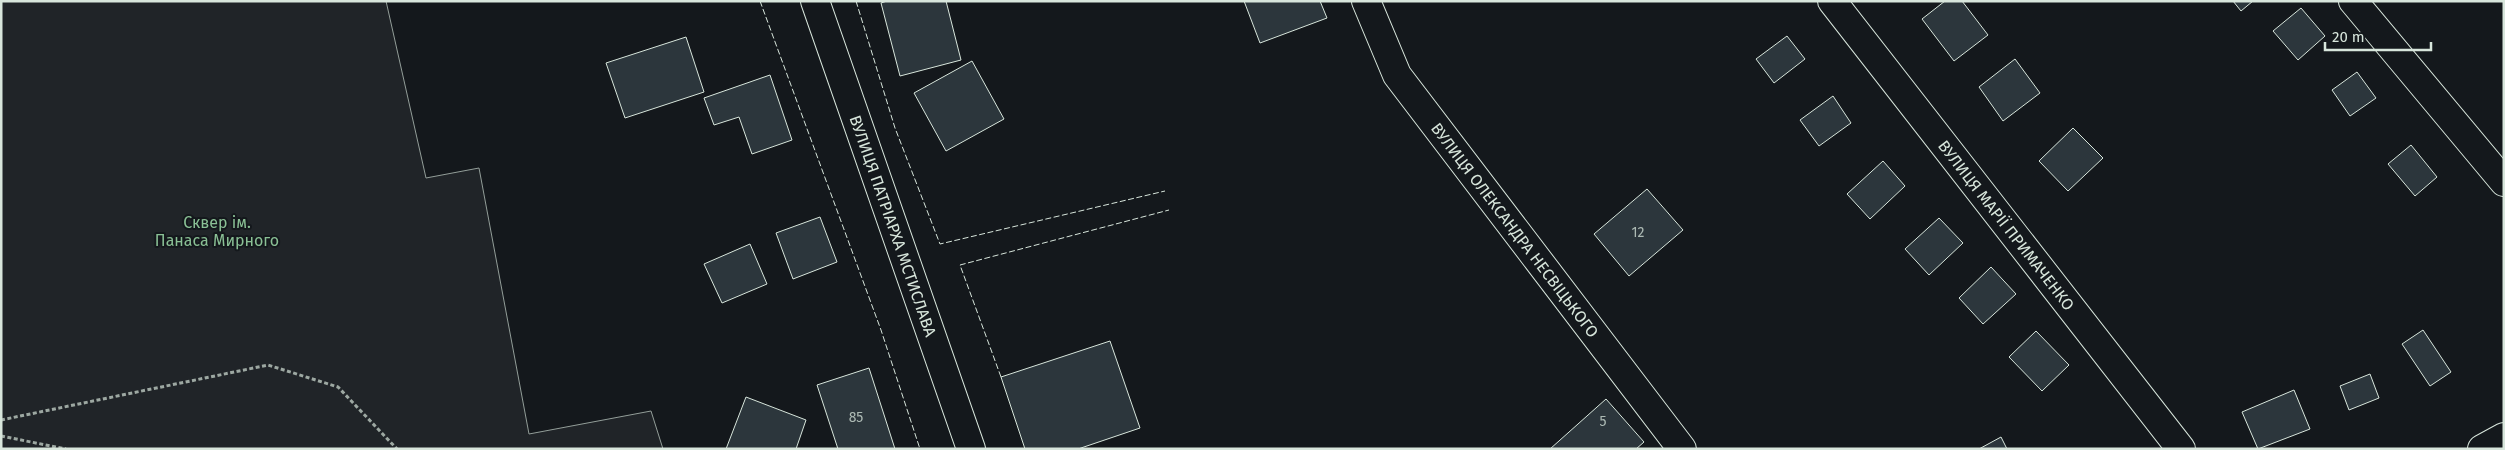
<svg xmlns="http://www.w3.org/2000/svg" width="2505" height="450" viewBox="0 0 2505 450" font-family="'Fira Sans',sans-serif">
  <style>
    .park { fill: #202428; stroke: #939e99 }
    .building { fill: #2c363c; stroke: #d8e6dc }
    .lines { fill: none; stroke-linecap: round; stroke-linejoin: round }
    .minor-casing { stroke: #d8e6dc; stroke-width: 30 }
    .secondary-casing { stroke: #d8e6dc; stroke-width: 30 }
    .path { stroke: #9da8a2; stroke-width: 3; stroke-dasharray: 4 2.5; stroke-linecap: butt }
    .minor { stroke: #14181c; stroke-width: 28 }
    .secondary { stroke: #14181c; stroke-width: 28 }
    .fence { stroke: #d8e6dc; stroke-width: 1; stroke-dasharray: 6 2.5; stroke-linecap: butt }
    .labels { text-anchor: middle; stroke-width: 4; stroke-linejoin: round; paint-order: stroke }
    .number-label { font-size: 14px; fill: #adbab4 }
    .park-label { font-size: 16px; fill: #8ac095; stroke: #14181c }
    .street-label { font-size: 16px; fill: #d8e6dc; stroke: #14181c }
  </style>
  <rect width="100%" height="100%" fill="#14181c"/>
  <path class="park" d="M1 1H386L426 178 479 168 529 434 651 411 663 449H1Z"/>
  <path class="building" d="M887 1H946L961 60 900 76 881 3Z
    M1244 1H1320L1327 18 1260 43Z
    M1945 1H1962L1988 35 1954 61 1922 19Z
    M2233 1H2253L2241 11Z
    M2301 8 2325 36 2298 60 2273 31Z
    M1787 36 1805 59 1774 83 1756 59Z
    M686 37 704 92 625 118 606 63Z
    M2015 59 2040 93 2003 121 1979 87Z
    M972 61 1004 119 946 151 914 93Z
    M2357 72 2376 98 2350 116 2332 90Z
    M770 75 792 140 752 154 739 117 714 125 704 98Z
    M1833 96 1851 123 1819 146 1800 120Z
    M2073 128 2103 158 2068 191 2039 161Z
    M2411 145 2437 177 2415 196 2388 164Z
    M1883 161 1905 186 1870 219 1847 194Z
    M1647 189 1683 230 1629 276 1594 234Z
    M820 217 837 262 793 279 776 233Z
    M1939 218 1963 243 1929 275 1905 249Z
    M750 244 767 284 722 303 704 264Z
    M1991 267 2016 294 1983 324 1959 298Z
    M2423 330 2451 372 2430 386 2402 344Z
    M2036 331 2069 365 2042 391 2009 357Z
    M1110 341 1140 428 1078 449H1025L1001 377Z
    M869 368 895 449H838L817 385Z
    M2370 374 2379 398 2349 410 2340 386Z
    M2294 390 2310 429 2258 449 2242 412Z
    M746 397 806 420 796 449H726Z
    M1606 399 1644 442 1636 449H1550Z
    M2001 437 2007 449H1979Z"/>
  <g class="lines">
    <defs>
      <g id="minor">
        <path id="s1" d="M1366 1 1397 75 1682 449"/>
        <path id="s2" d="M1832 1 2181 449"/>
        <path d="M2353 1 2504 182"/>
        <path d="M2482 449 2504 437"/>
      </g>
      <g id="secondary">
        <path id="s3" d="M815 1 971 449"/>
      </g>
    </defs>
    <use href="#minor" class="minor-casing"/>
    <use href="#secondary" class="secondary-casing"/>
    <path class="path" d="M1 420 268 365 338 387 397 449
      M1 436 66 449"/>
    <use href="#minor" class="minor"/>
    <use href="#secondary" class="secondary"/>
    <path class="fence" d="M760 1 881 330 920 449
      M856 1 895 128 940 244 1165 191
      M1001 377 960 265 1169 210"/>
  </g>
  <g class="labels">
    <g class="number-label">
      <text x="1638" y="237">12</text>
      <text x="856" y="422">85</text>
      <text x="1603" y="426">5</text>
    </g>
    <g class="park-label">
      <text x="217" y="228">Сквер ім.<tspan x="217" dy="18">Панаса Мирного</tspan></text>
    </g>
    <g class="street-label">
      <text dy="6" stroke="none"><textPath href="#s3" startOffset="238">ВУЛИЦЯ ПАТРІАРХА МСТИСЛАВА</textPath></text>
      <text dy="6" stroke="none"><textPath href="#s2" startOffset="284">ВУЛИЦЯ МАРІЇ ПРИМАЧЕНКО</textPath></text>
      <text dy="6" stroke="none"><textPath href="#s1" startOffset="275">ВУЛИЦЯ ОЛЕКСАНДРА НЕСВІЦЬКОГО</textPath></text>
    </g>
  </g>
  <rect width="2505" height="450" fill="none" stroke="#d8e6dc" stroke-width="5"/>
  <path d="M2325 42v8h106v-8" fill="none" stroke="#d8e6dc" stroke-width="2.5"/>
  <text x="2332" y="42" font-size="15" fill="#d8e6dc" stroke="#14181c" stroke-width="4" paint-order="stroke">20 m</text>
</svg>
